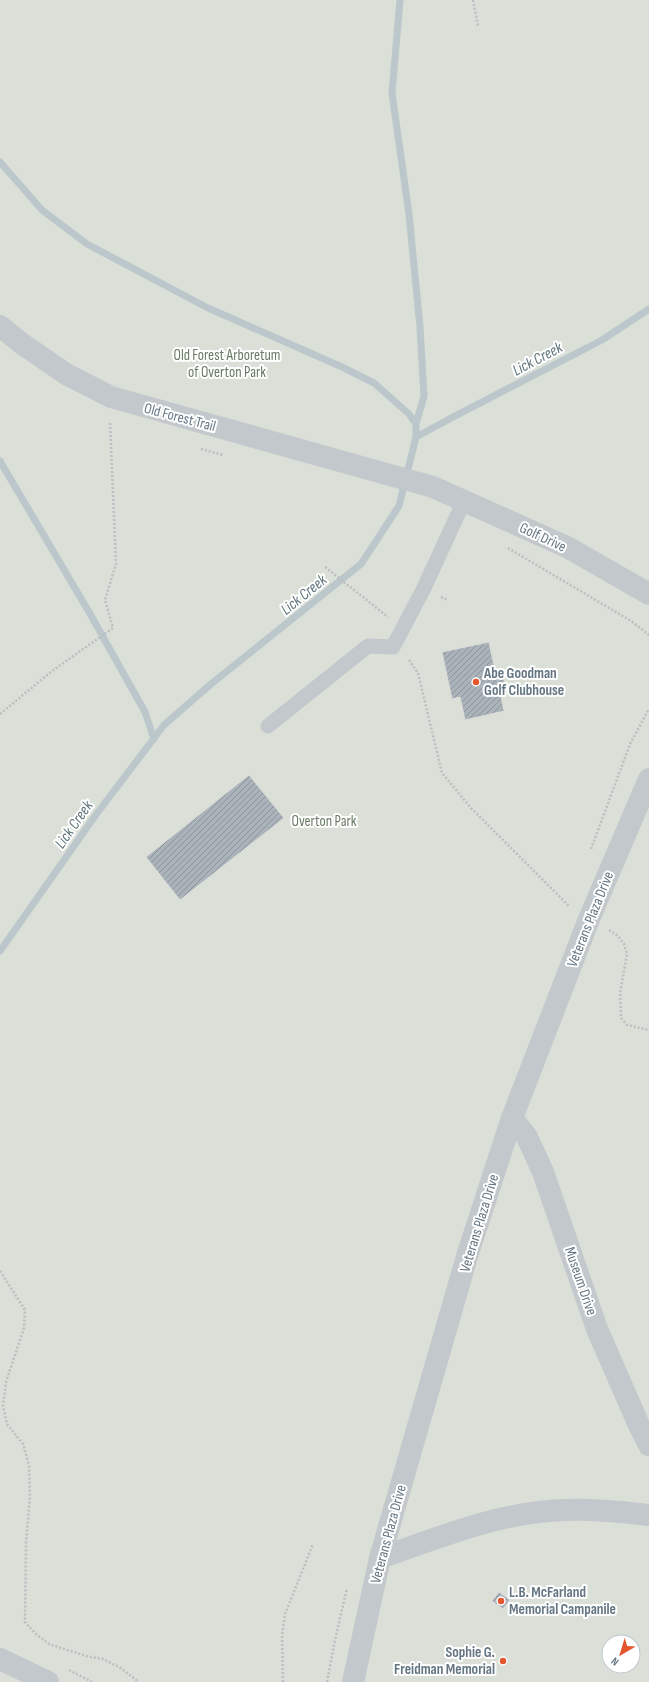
<svg xmlns="http://www.w3.org/2000/svg" width="649" height="1682" viewBox="0 0 649 1682" font-family="'Sofia Sans Condensed',sans-serif">
  <style>
    .green { fill: #dadfd7; fill-rule: evenodd }
    .lines { fill: none; stroke-linecap: round; stroke-linejoin: round }
    .stream { stroke: #bbc7cb; stroke-width: 7 }
    .building { fill: url(#building-hatch); stroke: #dcdcda }
    .path { stroke: #bbbfc2; stroke-width: 2.5; stroke-dasharray: 2 2; stroke-linecap: butt }
    .lane { stroke: #c3c8cc; stroke-width: 15 }
    .street { stroke: #c3c8cc; stroke-width: 22 }
    .poi-dot { fill: #e4572e; stroke: #fff; stroke-width: 1.5 }
    .labels { text-anchor: middle; stroke-width: 4; stroke-linejoin: round; paint-order: stroke }
    .park-label { font-size: 15px; fill: #687a64; stroke: #fff }
    .street-label { font-size: 15px; fill: #657683; stroke: #fff }
    .poi-label { font-size: 15px; font-weight: bold; fill: #657683; stroke: #fff; text-anchor: start }
    .water-label { font-size: 16px; font-style: italic; fill: #60757c; stroke: #fff }
  </style>
  <defs>
    <pattern id="building-hatch" width="6" height="6" patternUnits="userSpaceOnUse"><rect width="6" height="6" fill="#aab3b9"/><path d="M-1 1l2-2M0 6l6-6M5 7l2-2" fill="none" stroke="#8e969c"/></pattern>
  </defs>
  <rect width="100%" height="100%" fill="#fafaf8"/>
  <path class="green" d="M0 0H649V1682H0ZM609 1642H633V1666H609Z"/>
  <g class="lines">
    <path class="stream" d="M400 0 392 93 409 214 420 327 424 396 416 424
      M0 162 42 210 87 244 208 308 342 367 374 383 409 414 416 424V437
      M0 461 89 612 145 712 154 739
      M0 951 95 816 164 725 211 684 361 564 399 506 416 437 455 416 602 340 649 309"/>
  </g>
  <path class="building" d="M489 642 496 675 503 674 506 690 500 691 504 711 465 720 460 697 452 699 442 652Z
    M249 775 284 818 180 900 146 857Z
    M499 1592 510 1600 503 1609 492 1601Z"/>
  <g class="lines">
    <path class="path" d="M473 0 478 26
      M201 449 223 455
      M508 548 631 621 649 635
      M325 567 388 617
      M441 597 448 600
      M409 660 418 673 442 773 471 808 569 906
      M0 714 52 671 113 628 105 600 116 564 110 422
      M591 849 630 744 649 709
      M609 930 618 936 624 944 627 954 620 993 621 1018 627 1025 649 1030
      M0 1271 25 1310 24 1328 6 1382 3 1406 7 1424 23 1444 29 1465 30 1497 26 1542 25 1622 36 1634 49 1644 86 1656 103 1659 119 1667 139 1682
      M69 1670 92 1682
      M283 1682 282 1635 285 1614 313 1544
      M327 1682 335 1640 347 1588"/>
    <path class="lane" d="M268 726 368 646 393 647 424 588 464 501"/>
    <path class="street" d="M0 326 21 343 66 374 111 397 433 487 567 547 649 594
      M512 1118 527 1137 543 1172 597 1329 638 1423 649 1445
      M380 1558C440 1537 503 1511 567 1510 594 1509 622 1512 649 1515
      M0 1659 48 1682
      M353 1682 380 1558 468 1253 512 1118 589 919 649 779"/>
  </g>
  <g class="poi-dot">
    <circle cx="476" cy="682" r="4"/>
    <circle cx="501" cy="1601" r="4"/>
    <circle cx="503" cy="1661" r="4"/>
  </g>
  <g class="labels">
    <g class="park-label">
      <text x="227" y="360">Old Forest Arboretum<tspan x="227" dy="17">of Overton Park</tspan></text>
      <text x="324" y="826">Overton Park</text>
    </g>
    <g class="street-label">
      <text transform="translate(180 417) rotate(15)" y="5">Old Forest Trail</text>
      <text transform="translate(543 537) rotate(25)" y="5">Golf Drive</text>
      <text transform="translate(590 919) rotate(-68)" y="5">Veterans Plaza Drive</text>
      <text transform="translate(479 1223) rotate(-73)" y="5">Veterans Plaza Drive</text>
      <text transform="translate(581 1281) rotate(71)" y="5">Museum Drive</text>
      <text transform="translate(388 1534) rotate(-75)" y="5">Veterans Plaza Drive</text>
    </g>
    <g class="poi-label">
      <text x="484" y="678">Abe Goodman<tspan x="484" dy="17">Golf Clubhouse</tspan></text>
      <text x="509" y="1597">L.B. McFarland<tspan x="509" dy="17">Memorial Campanile</tspan></text>
      <text x="495" y="1657" text-anchor="end">Sophie G.<tspan x="495" dy="17">Freidman Memorial</tspan></text>
    </g>
    <g class="water-label">
      <text transform="translate(537 358) rotate(-28)" y="6">Lick Creek</text>
      <text transform="translate(303 594) rotate(-39)" y="6">Lick Creek</text>
      <text transform="translate(73 824) rotate(-55)" y="6">Lick Creek</text>
    </g>
  </g>
  <g transform="translate(621 1654) rotate(218)"><circle r="19" fill="#ffffff" stroke="#c1c8cd"/>
  <path d="M0-3L7 15L0 10L-7 15Z" fill="#e4572e"/>
  <text y="-6" font-size="11" font-weight="bold" text-anchor="middle" fill="#657683">N</text>
  </g>
</svg>
